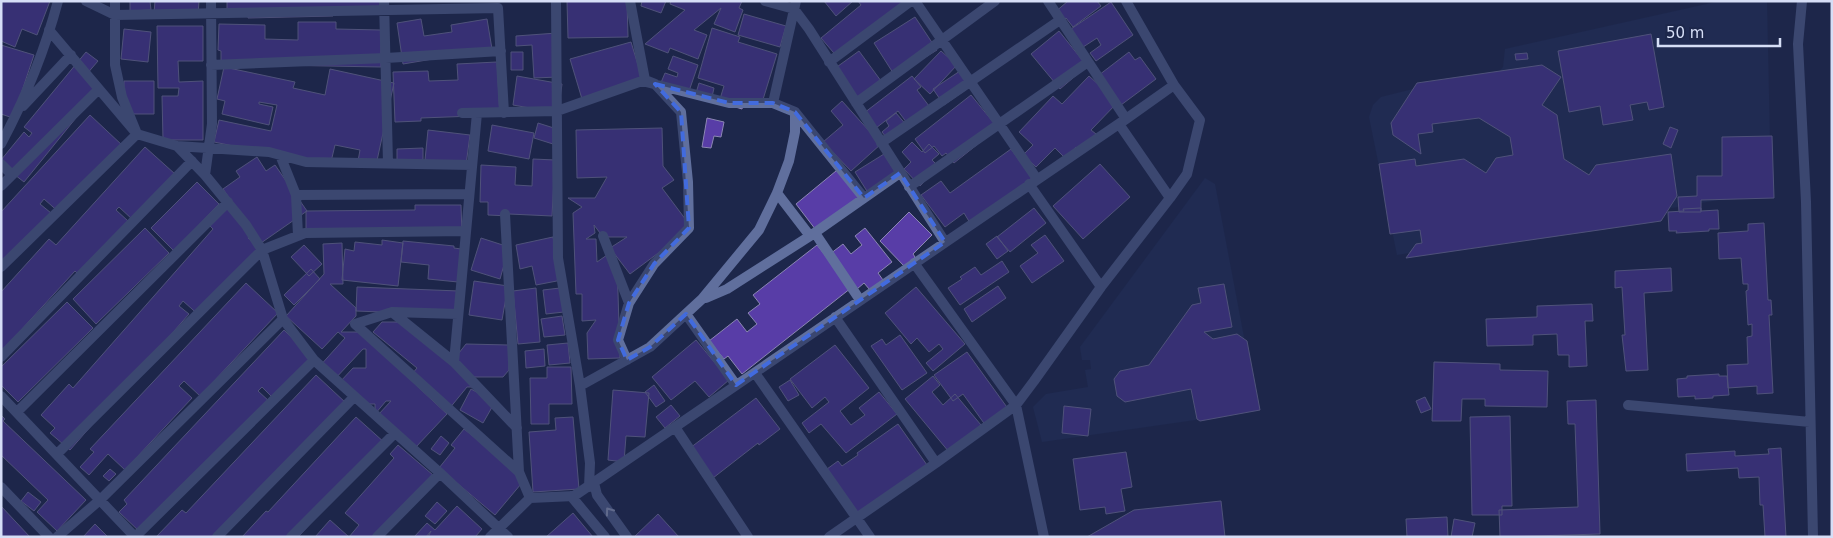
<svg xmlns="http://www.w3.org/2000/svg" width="1833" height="538" viewBox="0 0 1833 538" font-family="'DejaVu Sans',sans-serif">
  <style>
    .built { fill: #24315b }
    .building { fill: #583da7; stroke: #8b86b3 }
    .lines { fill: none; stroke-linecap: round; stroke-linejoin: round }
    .street { stroke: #606f9d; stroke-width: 10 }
    .oneway { stroke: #b3bddb }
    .marked { fill: none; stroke: #426bde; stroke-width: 4; stroke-dasharray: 10 6; stroke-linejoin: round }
  </style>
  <rect width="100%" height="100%" fill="#1d274b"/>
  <path class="built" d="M1720 1H1767L1771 188 1742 196 1397 255 1369 117 1373 105 1381 97 1425 86 1495 76 1503 67 1505 49Z
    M1205 178 1215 184 1258 411 1042 442 1033 407 1046 394 1088 387 1085 370 1091 369 1090 360H1082L1080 347Z"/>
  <path class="building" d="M1 1H50L37 35 22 29 15 47 1 41Z
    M130 1H150L151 10 130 11Z
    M155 1H199L198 15 154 13Z
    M227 1H382V12L333 13V16L248 18V12L227 13Z
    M567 1H627L628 37 568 38Z
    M642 1H666L661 13 641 6Z
    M671 1H742L739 8 743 10 735 32 714 24 721 8 694 30 707 35 698 59 670 48 668 53 645 44 685 10 670 4Z
    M824 1H853L836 16Z
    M858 1H908L839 59 821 38 861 5Z
    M1068 1H1097L1101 6 1073 27 1066 18 1061 22 1054 13Z
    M1111 2 1133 35 1096 61 1090 53 1101 45 1097 38 1080 49 1068 31Z
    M744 14 786 26 780 47 738 35Z
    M915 17 937 50 895 76 874 43Z
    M421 19 424 36 452 32 451 25 487 19 492 49 403 64 397 23Z
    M298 22H336V29L381 30V67L221 64V51L218 50 219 24 265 25V39L298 40Z
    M157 26H203V61H178L179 82 203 81V140H163L162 96H178L179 88H158Z
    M712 28 740 37 738 42 777 54 761 106 744 101 742 109 719 102 724 86 698 78Z
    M124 29 151 32 148 62 121 59Z
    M1059 31 1087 66 1060 89 1031 54Z
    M557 33 558 77 534 78 532 45 516 46V36Z
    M1651 34 1664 107 1649 110 1647 102 1630 105 1633 120 1603 125 1600 106 1569 112 1558 51Z
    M631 42 643 81 582 99 570 59Z
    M1 45 34 55 13 118 1 114Z
    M859 51 884 85 859 103 834 69Z
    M941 51 957 65 930 94 914 79Z
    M86 52 98 61 86 75 101 87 24 182 1 164V160L24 132 29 137 32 133 24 127Z
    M511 52H523V70H511Z
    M1129 52 1135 60 1140 57 1156 79 1121 105 1099 75Z
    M1527 53 1528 59 1516 60 1515 54Z
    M673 56 698 65 688 94 660 85 665 73 677 77 678 73 668 69Z
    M497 62 500 115 421 118V121L395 122 393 72 428 71 429 81 458 80 457 64Z
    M1542 65 1561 77 1542 105 1557 115 1564 159 1589 175 1596 165 1671 154 1677 196 1661 221 1406 258 1416 244 1422 243 1420 230 1390 234 1379 164 1415 159 1416 166 1464 159 1486 173 1496 158 1513 155 1510 137 1479 118 1432 124 1433 132 1418 134 1421 154 1393 135 1391 123 1417 83Z
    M224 67 295 82 293 88 325 95 330 69 394 83 376 165 358 161 360 150 335 145 330 166 214 142 219 120 271 131 277 105 259 102V104L273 107 269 125 222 114 225 101 217 99Z
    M960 71 971 86 944 105 933 89Z
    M517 76 562 84 558 113 513 105Z
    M912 76 921 87 917 90 932 110 910 127 898 111 876 128 864 113Z
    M1089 76 1118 102 1091 130 1096 134 1080 151 1076 147 1065 158 1055 148 1036 167 1023 155 1033 145 1019 132 1053 96 1062 104Z
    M124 81H154V114H123Z
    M699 83 714 88 712 97 696 93Z
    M971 95 998 128 954 163 946 153 942 156 934 146 925 153 915 139Z
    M842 101 881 144 851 171 823 142 843 125 831 111Z
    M896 113 908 127 890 142 882 132 889 126 886 121Z
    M90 115 123 146 61 214 44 199 40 204 51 213 1 267V212Z
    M707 118 724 122 721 137 714 136 711 148 702 147Z
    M538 123 557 129 553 144 534 138Z
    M492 125 534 133 529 159 488 151Z
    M1670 127 1678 130 1671 148 1663 144Z
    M662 128 663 166 674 180 662 188 692 228 630 274 610 248 627 237H603L594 225 595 233 586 239H596L597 262 607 255 617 261 620 358 588 359 587 333 596 320 582 321V294H576L573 213 582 207 568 198H595L607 177 577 178 576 130Z
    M428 130 470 135 466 165 425 160Z
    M1772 136 1774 198 1701 200V212H1679L1678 197 1697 196V176H1722V137Z
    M912 142 922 152 929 144 939 154 932 160 939 167 920 186 904 169 911 162 902 152Z
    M145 147 175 174 133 220 119 207 116 210 128 221 79 275 75 271 1 352V292L49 239 56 245Z
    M423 148V167H397V149Z
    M1011 149 1032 178 970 223 964 213 945 227 921 195 941 181 950 193Z
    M884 154 899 178 870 196 855 172Z
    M257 157 266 171 275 165 307 211 261 243 223 189 240 177 236 171Z
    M533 159 555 160 552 216 509 214V216L488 215V202H480L481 165 516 167 515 185 532 186Z
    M1100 164 1130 197 1083 239 1053 206Z
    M842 166 862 199 819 234 796 204Z
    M197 182 219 204 174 251 151 228Z
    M415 205H461L462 235H306V211L415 210Z
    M226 207 254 231 248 238 261 249 201 317 183 301 179 306 189 314 70 450 50 433 55 428 41 415 69 384 73 388 213 229 210 226Z
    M1034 208 1046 223 1010 252 997 237Z
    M1701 208V211L1718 210 1719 229H1709V231L1676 233 1677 231H1669L1668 212 1684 211 1683 209Z
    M909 212 932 235 913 254 915 257 905 267 880 241Z
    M1764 223 1768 300H1771L1772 315H1769L1773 393 1757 394V386L1728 388 1727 365 1748 364 1747 337 1752 336V324L1748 325 1746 291 1748 290V284H1743L1741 258 1719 259 1718 233 1748 231V224Z
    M145 228 169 253 96 324 73 299Z
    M865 228 892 262 878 273 883 280 870 290 864 283 857 289 830 254 843 244 851 254 862 245 855 236Z
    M1045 235 1064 261 1032 283 1020 266 1038 253 1031 245Z
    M997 236 1008 251 997 259 986 244Z
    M553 237 562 280 536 285 532 266 520 269 516 245Z
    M481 238 509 247 500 279 471 270Z
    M382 240 403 243 398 286 342 280 345 249 354 251 355 242 382 245Z
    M403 241 454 246V248L461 249 458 282 428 279 429 265 401 262Z
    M342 243 343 284H330L356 308V316L341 332H359L415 377 416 385 447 414 415 448 378 415 391 401H386L375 414V404H363L339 383 353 368H366V349H363L333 381 318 368 345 338 338 332 322 349 286 316 324 274 323 244Z
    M304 245 322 264 309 276 291 257Z
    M817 245 851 288 742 374 728 356 724 359 709 341 737 319 747 332 757 324 748 313 760 304 753 295Z
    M1002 261 1009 272 960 305 948 288 962 279 960 277 975 267 981 275Z
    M1671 268 1672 291 1644 293 1648 370 1626 371 1622 335H1625L1622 287 1615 288V271Z
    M311 269 320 279 294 305 284 295Z
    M474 281 508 286 502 320 469 315Z
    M246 283 278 313 200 396 184 381 179 386 192 398 125 470 108 454 89 475 80 467 94 452 90 449Z
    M1224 284 1232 327 1204 332 1213 339 1237 334 1247 341 1260 410 1200 421 1197 419 1191 389 1125 402 1117 396 1114 379 1120 371 1149 365 1192 305 1201 303 1198 288Z
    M998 286 1006 298 972 322 964 309Z
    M357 287 459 291 458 315 356 311Z
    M916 287 965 344 933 371 926 363 943 349 939 344 929 352 917 338 911 344 885 313Z
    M536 288 540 342 518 344 513 291Z
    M560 288 564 312 546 314 543 290Z
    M67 302 93 328 18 402 1 385V367Z
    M1592 304 1593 321H1585L1587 366 1569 367V355H1558L1557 334 1533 335V345L1487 346 1486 319 1537 317V306Z
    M562 316 565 335 544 337 541 319Z
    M382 322H401L451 363 466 344 509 345V370L503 377H473V387H467L449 409 412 374 417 368 373 332Z
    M284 330 315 360 276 401 262 387 258 391 270 402 141 533 119 512 127 504 124 500Z
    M900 335 927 373 902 390 871 346 882 339 886 345Z
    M696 340 729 380 709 397 695 381 671 400 652 377Z
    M568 343 570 363 549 365 547 345Z
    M835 345 869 388 840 411 851 425 865 415 859 408 879 392 897 414 846 453 821 424 809 433 802 423 829 402 825 397 812 408 790 379Z
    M544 349 545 366 526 368 525 351Z
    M967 352 1009 410 986 426 963 394 953 401 934 375Z
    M1434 362 1500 364V370L1548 371 1547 407 1485 406V399H1462L1461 421H1432Z
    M547 367H571L572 404H549V424H531L530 378H547Z
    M1719 374V376H1727L1729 395 1713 396V398L1695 399V396L1678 397 1677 379 1687 378V376Z
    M316 375 346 403 220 537H156L182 510 186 513Z
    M933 376 940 385 932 392 943 405 955 394 981 425 949 452 905 399Z
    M790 380 799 395 788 401 779 387Z
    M654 385 665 401 656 407 645 392Z
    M471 389 495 402 483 423 460 410Z
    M613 390 649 393 645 437 626 436 624 462 608 460Z
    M1425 397 1431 409 1421 413 1416 401Z
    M756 398 780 429 759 445 758 443 713 478 690 448Z
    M1596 400 1600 534 1500 537 1499 510 1578 507 1575 424H1568L1567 401Z
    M671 405 680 416 665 428 656 417Z
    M1064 406 1091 409 1088 436 1062 433Z
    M1 415 5 419 3 421 86 500 57 531 37 512 48 500 1 455Z
    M1510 416 1512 506H1502V515H1472L1470 417Z
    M356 417 385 443 298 537H242L266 511 268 512Z
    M573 417 579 489 533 492 529 432 556 430 555 418Z
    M898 424 927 465 858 515 827 469 838 461 842 466 858 455 857 453Z
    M464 429 526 478 495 515 439 468 455 448 451 445Z
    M441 436 449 443 440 455 431 449Z
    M398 445 433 475 379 537H349L359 525 345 513 394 458 390 454Z
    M1781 448 1786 537H1765L1763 505H1760L1759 477 1739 478 1738 468 1687 471 1686 454 1735 451V456L1769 454 1768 449Z
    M1126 452 1132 487 1121 489 1125 511 1106 514 1105 507 1080 510 1073 459Z
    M110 469 116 474 109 481 103 476Z
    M28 492 41 502 34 511 21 501Z
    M1221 501 1225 537H1087L1134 510Z
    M437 502 447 511 435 524 425 516Z
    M1 506 30 537H1Z
    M457 506 482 529 475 537H428L431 531 426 537H414L427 523 435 530Z
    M573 513 593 537H546Z
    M658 514 679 537H634Z
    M1447 517 1448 537H1407L1406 519Z
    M1454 519 1475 523 1472 537H1451Z
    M330 520 349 537H315Z
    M95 524 108 537H83Z"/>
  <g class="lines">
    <path class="street" d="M86 1 115 15 498 8 504 113
      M384 1 388 163
      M556 1 558 258 580 386 590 463 589 487
      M765 1 794 9 809 29 945 242
      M915 1 1037 179
      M1048 1 1126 119
      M1802 1 1798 44 1806 202 1813 537
      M49 30 137 134 122 97 115 65V1
      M829 62 911 1
      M211 65 386 58 501 51
      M856 103 995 1
      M23 106 71 55
      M795 112 864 198
      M462 113 557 111 642 81 729 103H773
      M1119 124 1170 198
      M881 143 1060 20
      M1 144C25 99 45 50 58 1
      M177 146 269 152 306 162 472 165
      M280 155 296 195 298 235
      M1 164 12 175
      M205 175 212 124 211 1
      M1029 184 1101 287
      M1 186 99 89
      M909 187 1088 62
      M777 193 810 236
      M296 195 469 194
      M505 214 519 472 530 498
      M815 233 860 300
      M603 236 629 303
      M914 263 1016 405 1044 537
      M1 267 137 134 177 146 205 175 246 225 262 250 283 319 314 360 440 473 508 537
      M706 298 727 289 810 236 900 173
      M392 312 454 362 517 428
      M458 314 392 312 355 324 519 472
      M686 314 736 385
      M835 317 936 463
      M1 357 192 161
      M627 360 618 340 629 303 654 264 689 228 688 182 681 112 655 84 645 80 630 1
      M454 362 477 113
      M755 373 870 537
      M580 386 650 347 702 299 759 230 777 193 789 161 795 132V112L773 103 796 1
      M1 396 135 537
      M1628 405 1810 422
      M17 412 228 202
      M675 427 748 537
      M57 454 262 250 305 233 466 231
      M594 483 597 495 627 537
      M1 487 49 537
      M571 496 605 537
      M57 537 101 499 283 319
      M135 537 314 360
      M217 537 354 397
      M291 537 395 433
      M377 537 440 473
      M490 537 530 498 574 496 1126 119 1174 85
      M829 537 936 463 1016 405 1034 381 1101 287 1170 198 1187 174 1200 120 1174 85 1126 1"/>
  </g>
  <defs><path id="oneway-chevron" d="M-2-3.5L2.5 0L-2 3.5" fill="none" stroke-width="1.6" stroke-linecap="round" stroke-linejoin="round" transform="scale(1.25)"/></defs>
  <use class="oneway" href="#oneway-chevron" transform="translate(609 511) rotate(-126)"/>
  <path d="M0 0H1833V538H0ZM655 84 729 103H773L795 112 864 198 900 173 945 242 736 385 686 314 650 347 627 360 618 340 629 303 654 264 689 228 681 112Z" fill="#1d274b" fill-opacity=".55" fill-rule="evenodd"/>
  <path class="marked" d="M655 84 729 103H773L795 112 864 198 900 173 945 242 736 385 686 314 650 347 627 360 618 340 629 303 654 264 689 228 681 112Z"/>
  <rect width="1833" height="538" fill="none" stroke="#d6def6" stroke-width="5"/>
  <path d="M1658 38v8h122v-8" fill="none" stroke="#d6def6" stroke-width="2.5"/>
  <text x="1666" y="38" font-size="15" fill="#d6def6" stroke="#1d274b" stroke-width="4" paint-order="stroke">50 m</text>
</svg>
